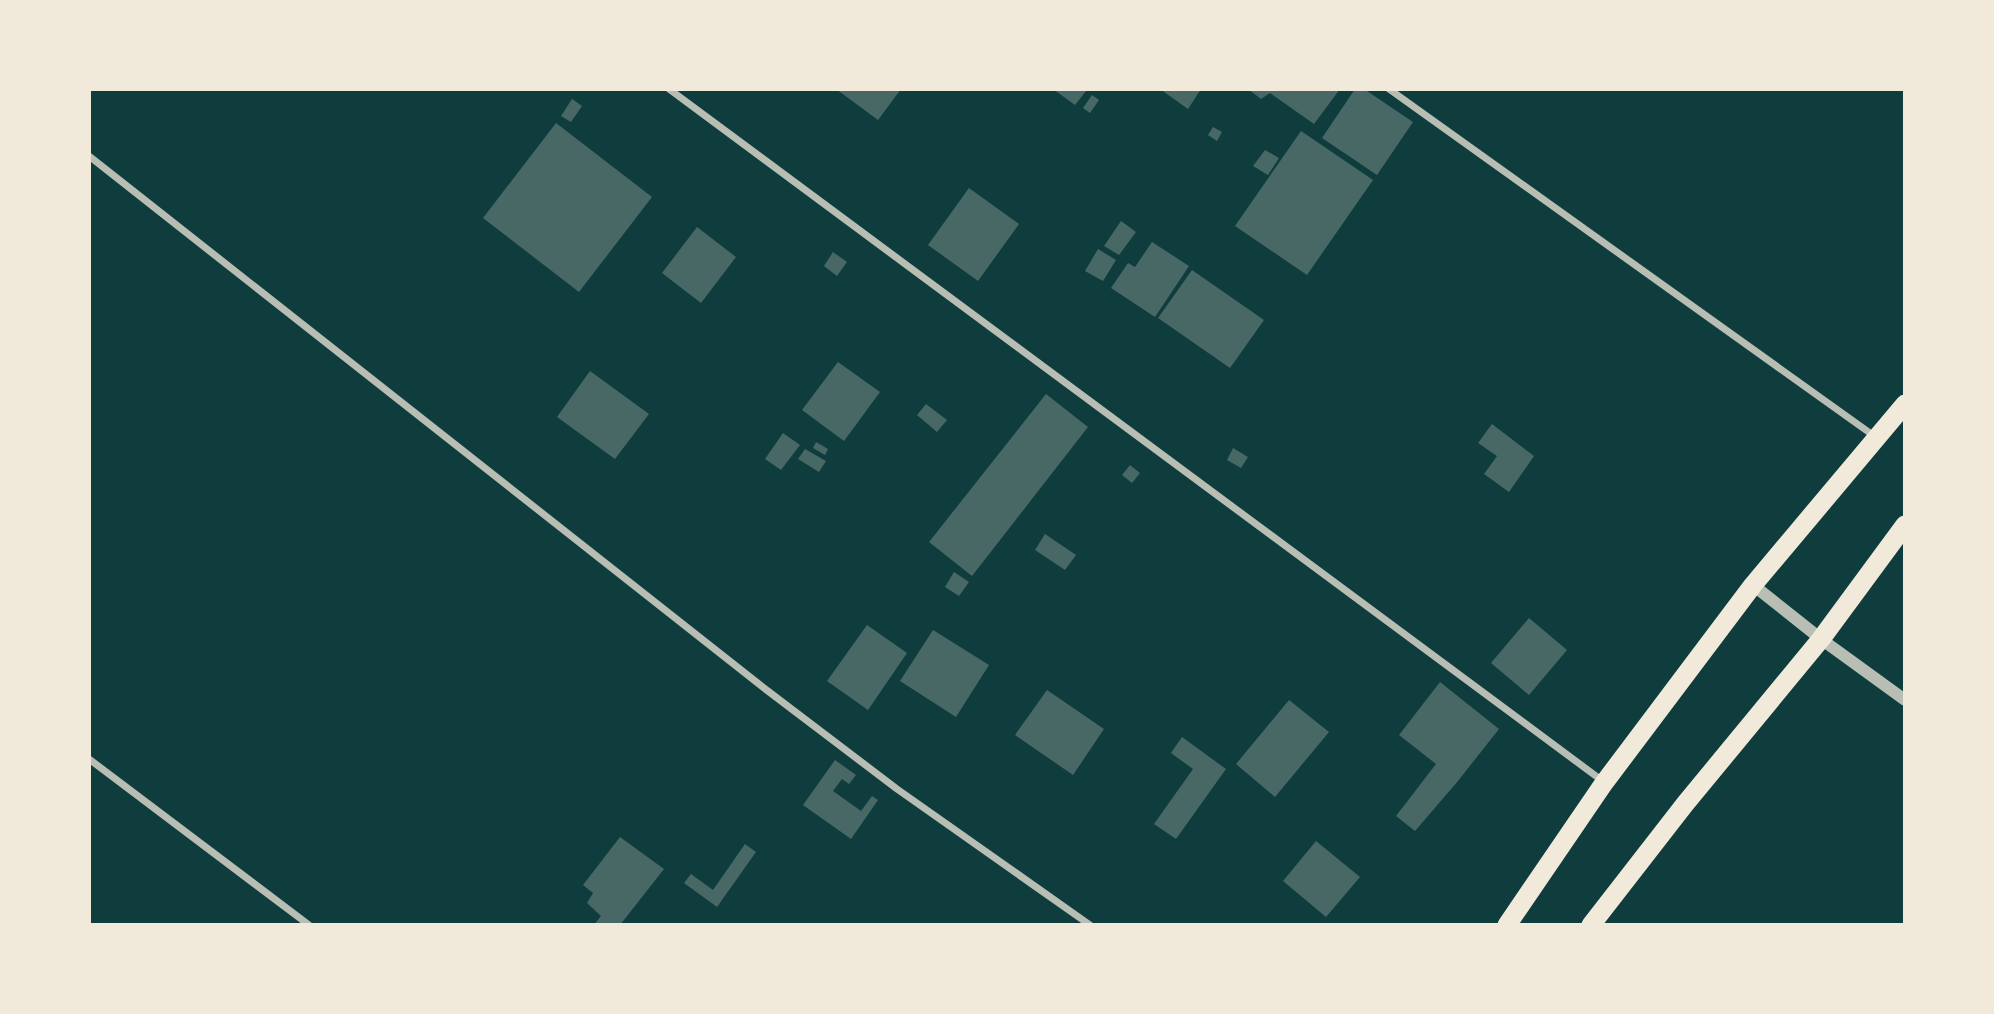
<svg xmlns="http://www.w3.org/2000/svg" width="1994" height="1014" viewBox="0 0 1994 1014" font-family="Spectral,serif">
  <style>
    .building { fill: #486865 }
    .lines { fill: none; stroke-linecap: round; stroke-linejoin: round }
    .minor { stroke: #b8beb3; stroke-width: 7 }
    .tertiary { stroke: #b8beb3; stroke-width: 12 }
    .trunk { stroke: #f1e9da; stroke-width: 19 }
  </style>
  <rect width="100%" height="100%" fill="#0f3d3e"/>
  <path class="building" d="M836 89H901L878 120Z
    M1053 89H1083L1086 91 1075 105Z
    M1160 89H1201L1188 109Z
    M1248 89H1340L1314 124 1270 93 1261 99Z
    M1355 89H1364L1413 122 1377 175 1322 138Z
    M1092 95 1099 100 1090 113 1083 108Z
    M572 99 582 106 571 122 561 116Z
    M556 123 652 197 579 292 483 218Z
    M1213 127 1222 132 1217 141 1208 135Z
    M1301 131 1373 180 1307 275 1235 226Z
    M1265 150 1279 158 1268 175 1253 166Z
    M969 188 1019 224 978 281 928 245Z
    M1121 221 1136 232 1119 255 1104 246Z
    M697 227 736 257 701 303 662 273Z
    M1152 242 1189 266 1155 317 1111 288 1128 263 1135 267Z
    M1098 249 1116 260 1103 281 1085 271Z
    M833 252 847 262 837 276 824 266Z
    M1192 270 1264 320 1230 368 1158 318Z
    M838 362 880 392 844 441 802 410Z
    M590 371 649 414 615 459 557 417Z
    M1046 394 1088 427 972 576 929 542Z
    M926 404 947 420 937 432 917 415Z
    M1492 424 1534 456 1509 492 1484 474 1497 456 1478 443Z
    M783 433 800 445 781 470 765 459Z
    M816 442 828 449 825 455 813 448Z
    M1233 448 1248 457 1241 468 1227 460Z
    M805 449 826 461 819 472 798 459Z
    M1130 465 1140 473 1132 483 1122 475Z
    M1045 534 1076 555 1065 570 1035 550Z
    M954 572 969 582 959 596 945 587Z
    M1529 618 1567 650 1529 695 1491 663Z
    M867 625 907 653 868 710 827 681Z
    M933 630 989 665 956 717 900 681Z
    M1440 682 1499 729 1458 781 1415 831 1396 816 1436 764 1399 735Z
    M1047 690 1104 729 1073 775 1015 735Z
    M1289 700 1329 732 1275 797 1236 764Z
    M1182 737 1226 769 1176 839 1154 824 1193 769 1171 753Z
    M835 760 856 775 849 784 842 779 833 791 861 811 872 796 878 800 851 839 803 805Z
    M620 837 664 869 620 925H594L601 916 587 903 593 893 583 885Z
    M1316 841 1360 877 1326 917 1283 881Z
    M745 844 756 852 717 907 684 883 691 874 713 890Z"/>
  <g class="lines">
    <path class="minor" d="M669 89 1604 782
      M1389 89 1877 438
      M89 156 764 688 897 789 1090 925
      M89 759 309 925"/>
    <path class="tertiary" d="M1753 585 1821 639 1905 700"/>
    <path class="trunk" d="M1507 925 1604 783 1753 585 1905 404
      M1591 925 1685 804 1821 639 1905 525"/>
  </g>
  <rect width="1994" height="1014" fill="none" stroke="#f1e9da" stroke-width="182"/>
</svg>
